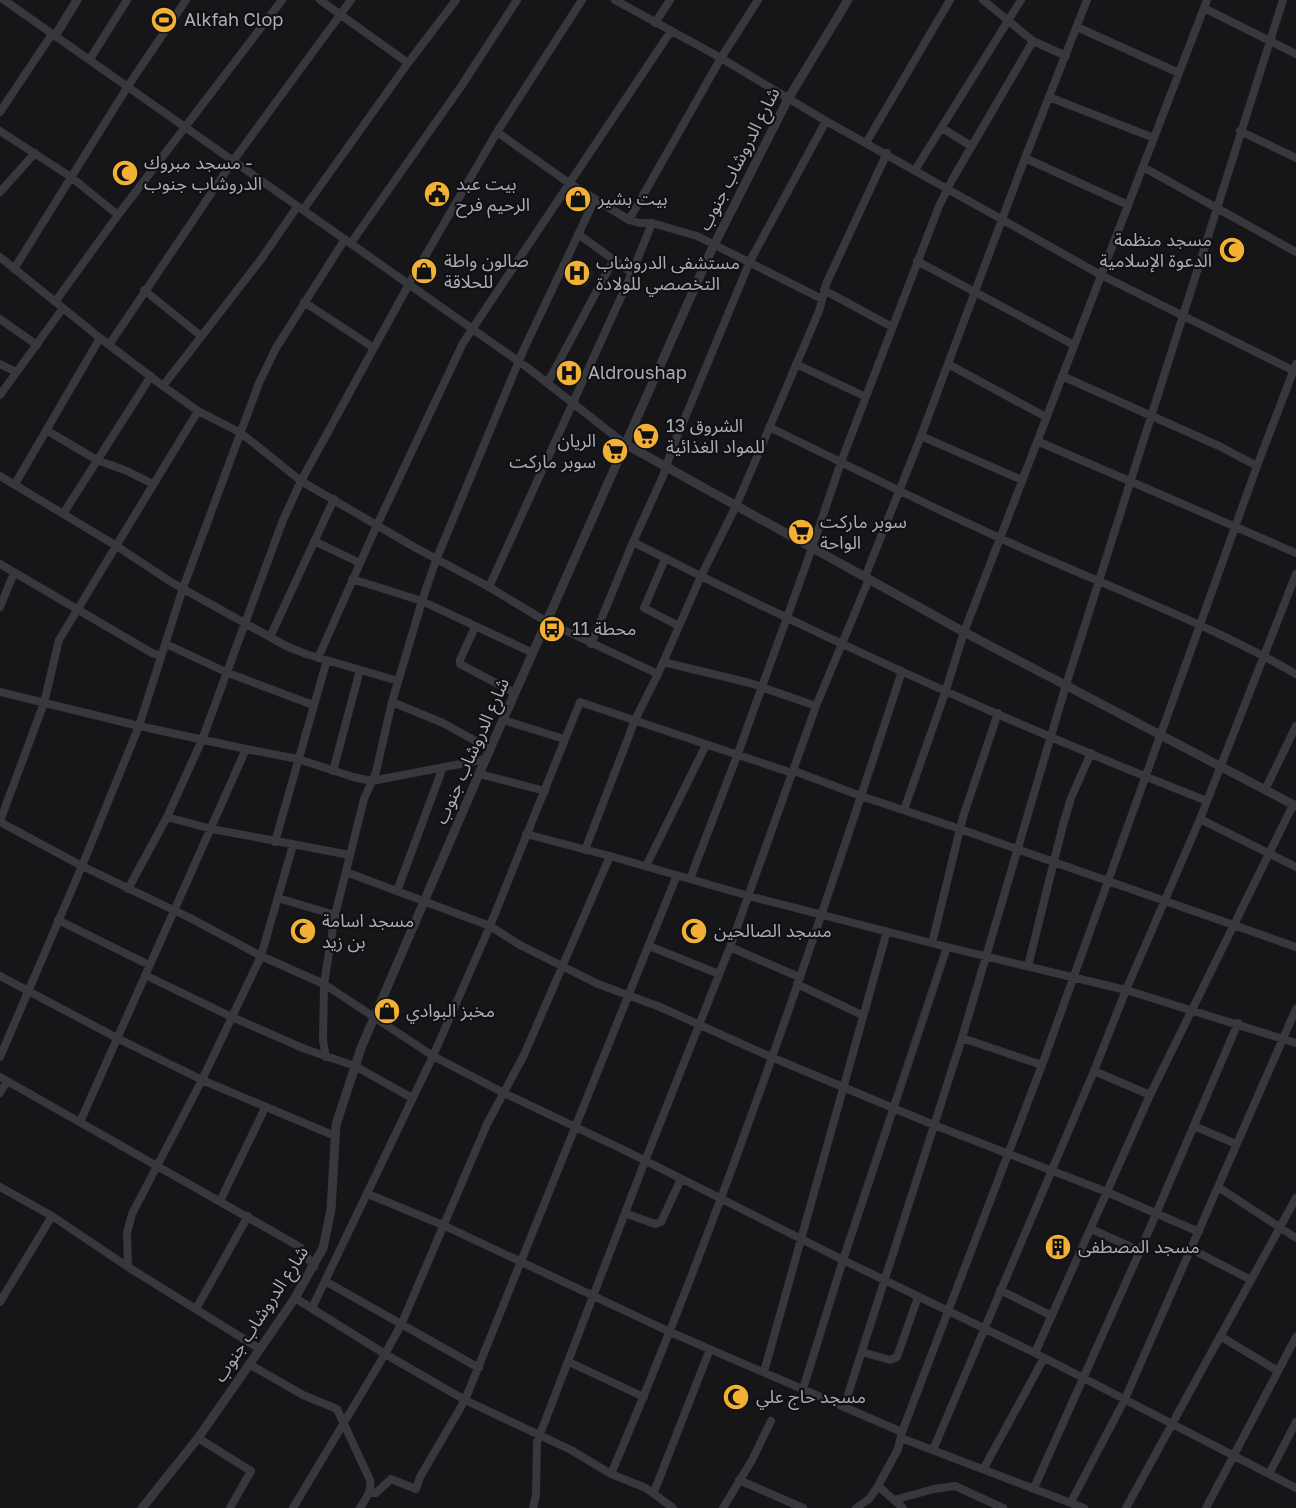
<svg xmlns="http://www.w3.org/2000/svg" width="1296" height="1508" viewBox="0 0 1296 1508" font-family="'Golos Text','Noto Sans Arabic',sans-serif">
  <style>
    .built { fill: #222225 }
    .lines { fill: none; stroke-linecap: round; stroke-linejoin: round }
    .minor { stroke: #37383d; stroke-width: 8 }
    .tertiary { stroke: #37383d; stroke-width: 9 }
    .labels { text-anchor: middle; stroke-width: 4.5; stroke-linejoin: round; paint-order: stroke }
    .poi-label { font-size: 18px; fill: #a8adb8; stroke: #111113; text-anchor: start }
    .street-label { font-size: 18px; fill: #a8adb8; stroke: #111113 }
  </style>
  <rect width="100%" height="100%" fill="#161618"/>
  <path class="built" d="M568 258 594 272 586 287 560 273Z"/>
  <g class="lines">
    <path class="minor" d="M4 0 528 368 625 444
      M320 0 408 63
      M615 0 721 58 826 121 1101 275 1296 372
      M983 0 1033 41 1066 56
      M1204 8 1296 54
      M655 23 670 0
      M1077 27 1179 73
      M90 59 127 0
      M1049 97 1154 138
      M0 112 52 34
      M942 128 971 146
      M0 131 71 177 118 215
      M1240 131 1296 158
      M497 132 569 183 629 220 640 223H652L697 236 822 299
      M866 143 950 0
      M1025 158 1128 205
      M1143 167 1296 252
      M915 170 1021 0
      M0 192 35 153
      M303 210 408 63 456 0
      M629 220 721 58 758 0
      M578 234 632 273
      M351 243 462 85 517 0
      M0 257 100 338 163 386 198 411 241 433 301 481 416 548 489 587 547 622 658 674
      M917 261 1074 345
      M14 269 128 86 186 0
      M144 290 201 336
      M824 290 892 327
      M55 302 118 215 282 0
      M304 302 374 348
      M0 319 37 345
      M109 345 233 161 351 0
      M0 364 16 372
      M796 364 866 397
      M948 364 1046 417
      M1062 376 1219 446 1257 466
      M548 382 614 259
      M163 386 262 258 297 207
      M0 395 63 308
      M769 427C866 474 962 523 1061 565 1140 599 1221 631 1296 674
      M46 430 97 460 127 471 153 484
      M921 436 1022 480
      M1037 441 1296 553
      M0 476 115 545 171 582 286 646 306 654 398 681
      M15 484 100 338
      M63 514 151 376
      M314 541 360 563
      M633 542C820 637 1011 724 1207 801
      M665 559 644 608 679 626
      M0 564 152 653 161 656
      M865 577 921 436 1025 158 1087 0
      M352 579 422 601 533 653
      M489 587 632 273 652 223
      M0 607 14 573
      M475 627 460 660V664L515 693
      M270 637 334 499
      M166 644 228 673 313 705
      M591 644 633 542 663 476 672 449 750 261 826 121
      M318 658 377 525 463 343 671 31
      M663 662 750 683 816 706
      M0 692 139 726 246 749 298 759 353 777 372 781 486 759
      M392 702 443 723 490 749
      M503 720 564 739
      M333 771 360 670
      M479 774 545 791
      M1265 790 1296 726
      M904 810 946 690 964 632 1207 0
      M167 817 212 829 350 855
      M1200 819 1296 867
      M0 821 44 703 59 640 198 411
      M0 822 82 866 190 918 261 956 324 984 433 1056 504 1093 626 1151 843 1260 1035 1353 1296 1488
      M526 834 610 856 749 896 947 947 1126 990 1296 1043
      M275 842 327 660
      M585 850 635 720 658 674 701 576 736 506 819 311 827 282 887 153
      M646 866 706 745
      M346 872 490 926 520 945 598 984 660 1007 771 1057 934 1125 1107 1192 1199 1232
      M690 879 737 756 812 548 841 462 939 206 952 180 1033 41
      M128 889 167 817 202 740 283 520 301 481 409 284 497 132 582 0
      M397 891 443 767
      M278 898 335 915
      M58 920 149 965
      M932 943 963 817 998 713
      M649 946 719 974
      M730 947 799 977
      M1028 966 1063 825 1071 798 1091 753
      M145 975 232 1017 305 1049 355 1066 412 1098
      M0 976 117 1038 202 1080 335 1136
      M797 984 862 1015
      M962 1038 1042 1065
      M0 1057 82 866 139 726 183 588 259 383 276 348 345 239
      M326 1057 323 1040 324 984 335 915 364 799 376 772 392 702 422 601 436 560 523 351 595 199
      M1094 1071 1150 1095
      M0 1077 300 1247 314 1267
      M0 1093 7 1081
      M80 1122 246 749
      M1194 1126 1236 1144
      M0 1187 52 1216 128 1267 260 1349
      M1218 1187 1296 1238
      M368 1194 445 1226 670 1332 902 1432
      M220 1201 265 1108
      M625 1213 655 1224 661 1222 681 1179
      M1091 1229 1140 1251
      M1191 1249 1251 1280
      M128 1267 127 1233 132 1214 202 1080 261 956 293 845
      M325 1281 479 1368
      M1000 1290 1052 1316
      M295 1298 385 1354 465 1400 571 1450 611 1474 646 1488 673 1508
      M0 1302 52 1216
      M312 1308 433 1056 490 926 580 702 792 773 797 772 861 796 960 829 1296 947
      M196 1309 248 1216
      M1220 1336 1278 1371
      M862 1352 890 1360 897 1357 918 1297
      M1035 1353 1150 1095 1293 805
      M569 1362 644 1397
      M249 1364 303 1395 337 1409 370 1480C372 1491 366 1498 360 1508
      M764 1372 887 931
      M803 1389 843 1260 947 947
      M844 1407 962 1038 1066 685 1283 0
      M198 1438 251 1471 230 1508
      M901 1438 1084 1508
      M933 1450 1094 1071 1126 990 1200 819 1296 574
      M984 1468 1044 1358
      M611 1474C723 1212 814 942 902 671
      M1269 1474 1296 1422
      M739 1480 803 1508
      M878 1486 903 1508
      M1034 1488 1140 1251 1238 1023
      M654 1492 710 1349
      M369 1493H376L391 1479 416 1489 420 1477 465 1400 677 875
      M894 1500 934 1489 955 1486 1003 1508
      M1071 1502 1124 1401 1296 1009
      M293 1508 385 1354 401 1325 487 1124 524 1055 610 856
      M533 1508 536 1495 537 1442 645 1161 730 947 816 706 869 579
      M723 1508 752 1460 771 1421
      M856 1508 869 1499 878 1486 898 1449 902 1432 1042 1065 1257 466 1296 364
      M1126 1508 1296 1198
      M1206 1508 1296 1337"/>
    <path class="tertiary" d="M55 36 77 0
      M625 444 964 632 1296 806
      M142 1508 198 1438 240 1378 295 1298 323 1248 331 1210 336 1125 361 1048 479 774 711 251 788 99 848 0"/>
  </g>
  <defs>
    <symbol id="stadium-disc" viewBox="-11 -11 22 22"><circle r="9.5" fill="#f2b134" stroke="#111113"/><path d="M0-5a6.5 5 0 1 0 0 10a6.5 5 0 1 0 0-10ZM-3.5-1.8h7v3.6h-7Z" fill="#111"/></symbol>
    <symbol id="mosque-disc" viewBox="-11 -11 22 22"><circle r="9.5" fill="#f2b134" stroke="#111113"/><path d="M3.5-4.9A6 6 0 1 0 3.5 4.9A5 5 0 1 1 3.5-4.9Z" fill="#111"/></symbol>
    <symbol id="civic-disc" viewBox="-11 -11 22 22"><circle r="9.5" fill="#f2b134" stroke="#111113"/><path d="M-.6-6.5H3V-4.5H.6V-3L4-1V1h2V6H-6V1h2V-1L-.6-3ZM-1.2 2.5V6h2.4V2.5Z" fill="#111"/></symbol>
    <symbol id="shop-disc" viewBox="-11 -11 22 22"><circle r="9.5" fill="#f2b134" stroke="#111113"/><path d="M-5-2.5h2.3a2.7 3.5 0 0 1 5.4 0H5L5.5 6h-11ZM-1.5-2.5h3a1.5 2.3 0 0 0-3 0Z" fill="#111"/></symbol>
    <symbol id="hospital-disc" viewBox="-11 -11 22 22"><circle r="9.5" fill="#f2b134" stroke="#111113"/><path d="M-5-5h3v3.5h4V-5h3V5h-3V1.5h-4V5h-3Z" fill="#111"/></symbol>
    <symbol id="supermarket-disc" viewBox="-11 -11 22 22"><circle r="9.5" fill="#f2b134" stroke="#111113"/><path d="M-6-5.5h2.5l.6 2H6L4.5 2H-2.5L-4.4-4H-6ZM-1.5 3.2a1.3 1.3 0 1 0 .1 0ZM3 3.2a1.3 1.3 0 1 0 .1 0Z" fill="#111"/></symbol>
    <symbol id="bus-disc" viewBox="-11 -11 22 22"><circle r="9.5" fill="#f2b134" stroke="#111113"/><path d="M-5-6H5V4H4V6H2V4H-2V6H-4V4H-5ZM-3.5-4V0h7V-4ZM-3.5 1.2v1.5H-2V1.2ZM2 1.2v1.5H3.5V1.2Z" fill="#111"/></symbol>
    <symbol id="building-disc" viewBox="-11 -11 22 22"><circle r="9.5" fill="#f2b134" stroke="#111113"/><path d="M-4-6H4V6H1V3H-1V6H-4ZM-2.5-4.3h1.7v1.8h-1.7ZM.8-4.3h1.7v1.8H.8ZM-2.5-1h1.7V.8h-1.7ZM.8-1h1.7V.8H.8Z" fill="#111"/></symbol>
  </defs>
  <g fill-rule="evenodd">
    <use href="#stadium-disc" x="149" y="5" width="30" height="30"/>
    <use href="#mosque-disc" x="110" y="158" width="30" height="30"/>
    <use href="#civic-disc" x="422" y="179" width="30" height="30"/>
    <use href="#shop-disc" x="563" y="184" width="30" height="30"/>
    <use href="#mosque-disc" x="1217" y="235" width="30" height="30"/>
    <use href="#shop-disc" x="409" y="256" width="30" height="30"/>
    <use href="#hospital-disc" x="562" y="258" width="30" height="30"/>
    <use href="#hospital-disc" x="554" y="358" width="30" height="30"/>
    <use href="#supermarket-disc" x="631" y="421" width="30" height="30"/>
    <use href="#supermarket-disc" x="600" y="436" width="30" height="30"/>
    <use href="#supermarket-disc" x="786" y="517" width="30" height="30"/>
    <use href="#bus-disc" x="537" y="614" width="30" height="30"/>
    <use href="#mosque-disc" x="288" y="916" width="30" height="30"/>
    <use href="#mosque-disc" x="679" y="916" width="30" height="30"/>
    <use href="#shop-disc" x="372" y="996" width="30" height="30"/>
    <use href="#building-disc" x="1043" y="1232" width="30" height="30"/>
    <use href="#mosque-disc" x="721" y="1382" width="30" height="30"/>
  </g>
  <g class="labels">
    <g class="poi-label">
      <text x="184" y="26">Alkfah Clop</text>
      <text x="144" y="169">مسجد مبروك -<tspan x="144" dy="21">الدروشاب جنوب</tspan></text>
      <text x="456" y="190">بيت عبد<tspan x="456" dy="21">الرحيم فرح</tspan></text>
      <text x="598" y="205">بيت بشير</text>
      <text x="1212" y="246" text-anchor="end">مسجد منظمة<tspan x="1212" dy="21">الدعوة الإسلامية</tspan></text>
      <text x="444" y="267">صالون واطة<tspan x="444" dy="21">للحلاقة</tspan></text>
      <text x="596" y="269">مستشفى الدروشاب<tspan x="596" dy="21">التخصصي للولادة</tspan></text>
      <text x="588" y="379">Aldroushap</text>
      <text x="666" y="432">الشروق 13<tspan x="666" dy="21">للمواد الغذائية</tspan></text>
      <text x="596" y="447" text-anchor="end">الريان<tspan x="596" dy="21">سوبر ماركت</tspan></text>
      <text x="820" y="528">سوبر ماركت<tspan x="820" dy="21">الواحة</tspan></text>
      <text x="572" y="635">محطة 11</text>
      <text x="322" y="927">مسجد اسامة<tspan x="322" dy="21">بن زيد</tspan></text>
      <text x="714" y="937">مسجد الصالحين</text>
      <text x="406" y="1017">مخبز البوادي</text>
      <text x="1078" y="1253">مسجد المصطفى</text>
      <text x="756" y="1403">مسجد حاج علي</text>
    </g>
    <g class="street-label">
      <text transform="translate(739 159) rotate(-63)" y="6">شارع الدروشاب جنوب</text>
      <text transform="translate(472 751) rotate(-66)" y="6">شارع الدروشاب جنوب</text>
      <text transform="translate(261 1314) rotate(-57)" y="6">شارع الدروشاب جنوب</text>
    </g>
  </g>
</svg>
